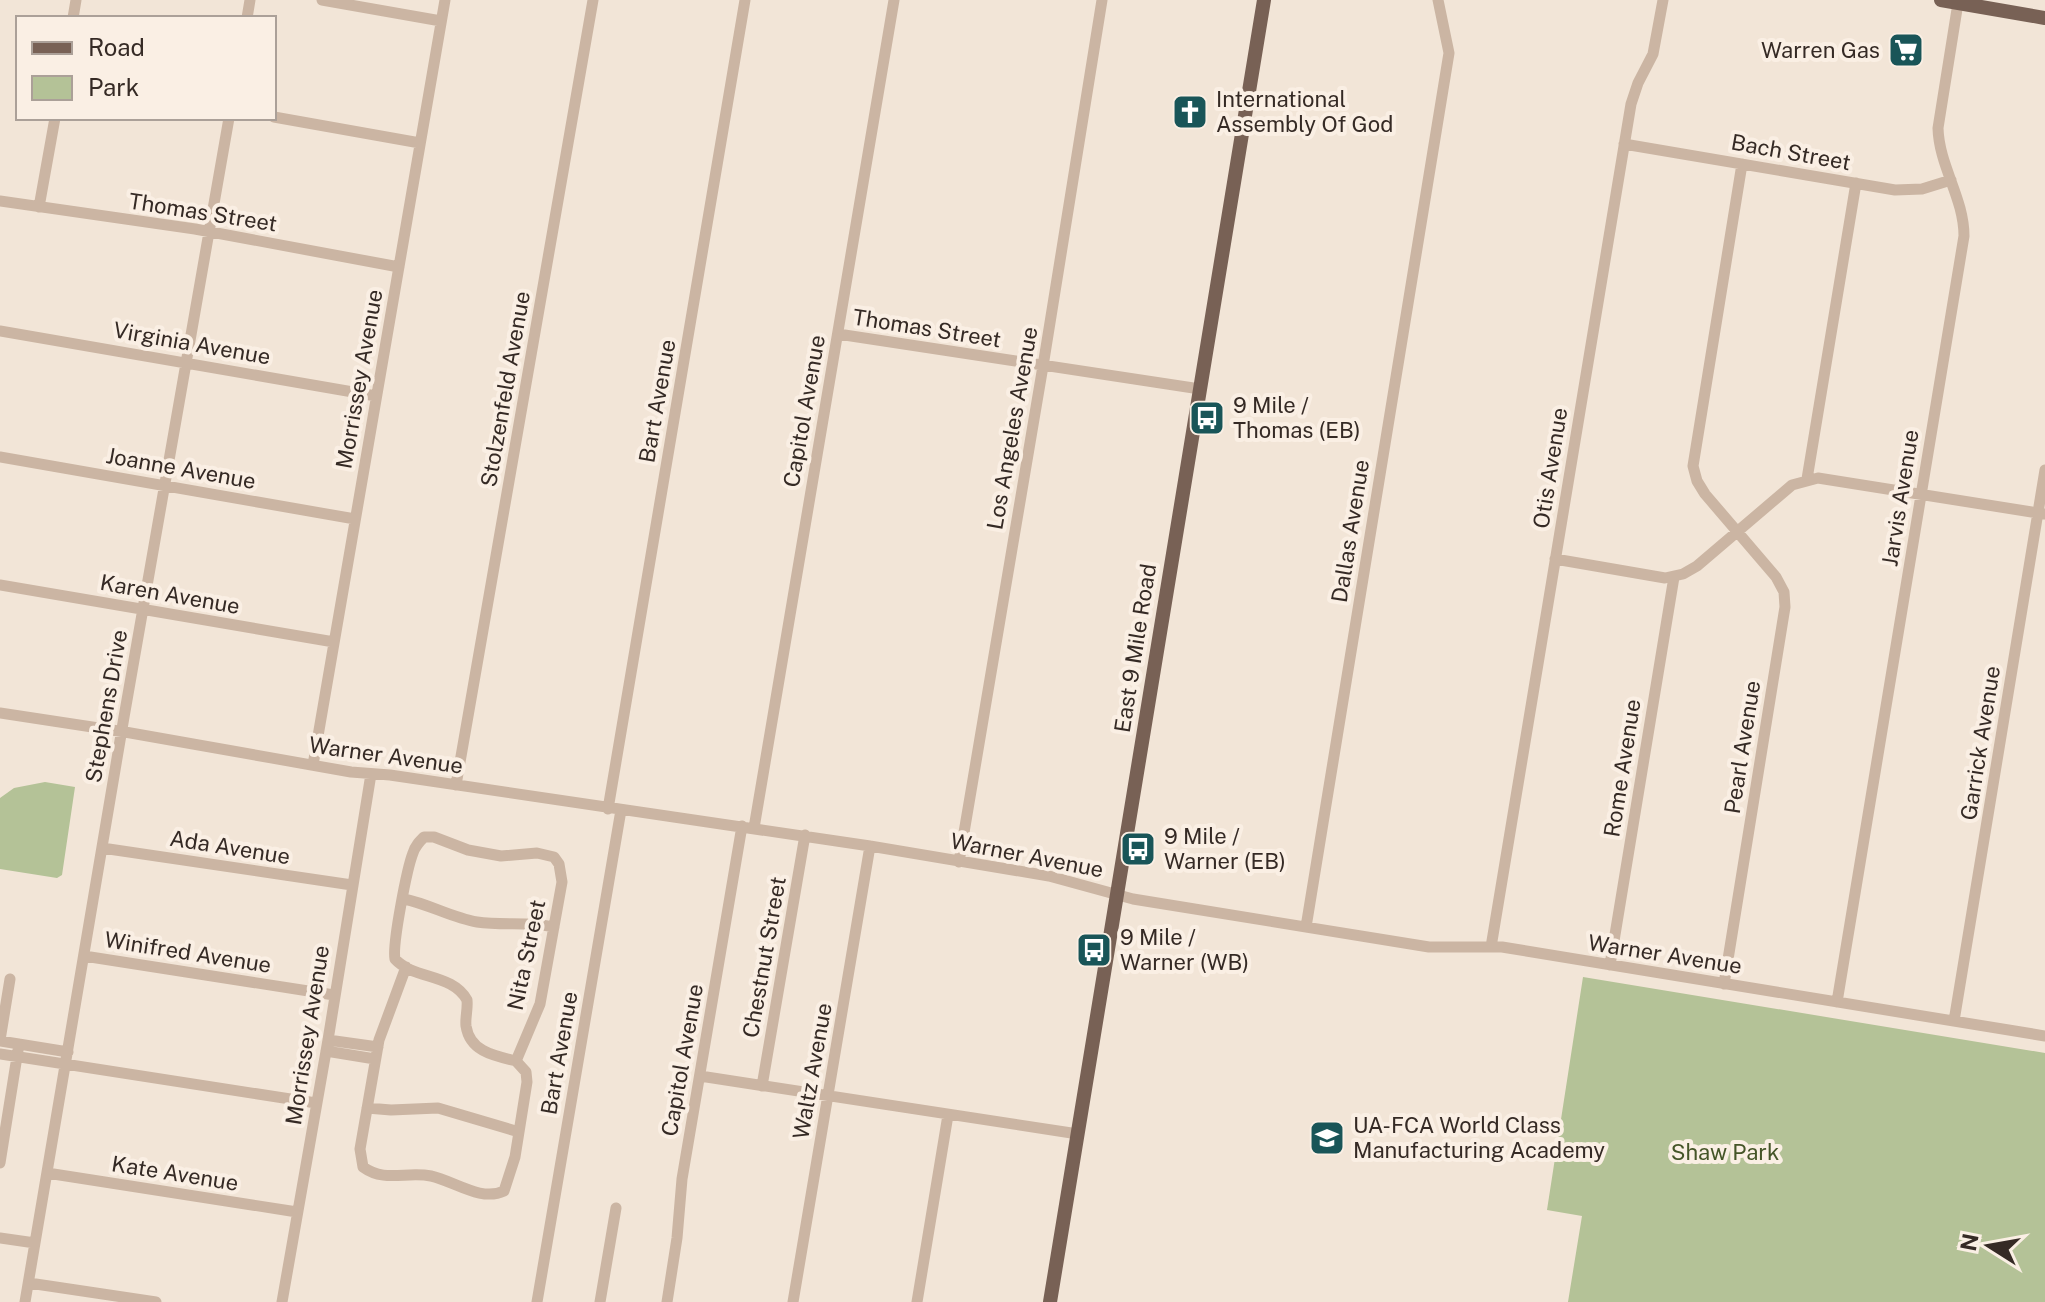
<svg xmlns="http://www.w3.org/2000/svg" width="2045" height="1302" viewBox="0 0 2045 1302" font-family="'Public Sans',sans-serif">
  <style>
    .green { fill: #b4c297 }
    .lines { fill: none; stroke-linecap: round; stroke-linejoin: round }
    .minor { stroke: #cbb5a3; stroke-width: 11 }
    .major { stroke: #786155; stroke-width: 14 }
    .labels { text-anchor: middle; stroke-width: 8; stroke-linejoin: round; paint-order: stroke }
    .poi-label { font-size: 22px; fill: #352a25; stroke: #faefe4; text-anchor: start }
    .street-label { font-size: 22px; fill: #352a25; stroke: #faefe4 }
    .park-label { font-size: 22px; fill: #455528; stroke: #faefe4 }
  </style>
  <rect width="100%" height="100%" fill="#f2e5d7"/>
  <path class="green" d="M45 782 75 787 62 875 57 878 0 869V798L14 788Z
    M1583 977 2045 1053V1302H1568L1582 1216 1547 1210Z"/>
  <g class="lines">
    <path class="minor" d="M322 0 441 21
      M73 18 76 0
      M247 18 250 0
      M274 117 420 143
      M1624 144 1895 190 1922 189 1951 180
      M0 201 195 229 399 267
      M39 207 55 118
      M0 331 376 396
      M838 334 1200 389
      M0 457 355 519
      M1807 479 1856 183
      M1555 559 1665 578 1683 574 1697 566 1792 485 1818 478 2044 514
      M0 585 334 642
      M0 713 125 732 351 772 390 775 870 846 1049 876 1133 899 1429 947H1502L2045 1036
      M313 765 445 0
      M456 785 593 0
      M608 809 745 0
      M754 828 894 0
      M424 837H434L468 850 501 856 537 853 554 857 559 864 562 882 540 1004 516 1061C495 1056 470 1052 466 1026 465 1018 468 1009 467 1000 452 973 414 980 395 959 392 945 407 868 413 853 415 846 419 842 424 837Z
      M102 848 352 885
      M959 862 1043 366 1102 0
      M404 899C429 904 452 918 477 922 503 926 527 921 554 927
      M1306 927 1449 53 1438 0
      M1491 947 1631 104 1638 83 1653 54 1663 0
      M84 956 334 995
      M1610 965 1674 577
      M406 967 379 1040 360 1149 363 1167C385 1183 406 1171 431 1176 454 1181 481 1202 504 1191L515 1157 527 1082 526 1072 516 1061
      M1724 984 1785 607 1784 592 1776 577 1705 494 1697 481 1693 466 1742 164
      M1837 1002 1964 236C1964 198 1939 166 1938 128L1958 3
      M1954 1021 2045 470
      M0 1040 10 979
      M328 1040 378 1047
      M0 1041 68 1052
      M326 1051 375 1059
      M0 1054 316 1103
      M700 1076 1078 1134
      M762 1086 805 835
      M367 1108 391 1110 438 1108 519 1132
      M0 1163 19 1044
      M47 1173 297 1212
      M0 1238 35 1243
      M29 1283 156 1302
      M25 1302 124 717 229 118
      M282 1302 328 1040 371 774
      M537 1302 621 810
      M600 1302 616 1208
      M667 1302 677 1238 682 1179 742 826
      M793 1302 870 846
      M917 1302 948 1115"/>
    <path class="major" d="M1941 0 2045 18
      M1050 1302 1264 0"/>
  </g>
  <defs>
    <symbol id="supermarket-square" viewBox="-11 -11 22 22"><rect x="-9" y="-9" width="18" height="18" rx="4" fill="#195558" stroke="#faefe4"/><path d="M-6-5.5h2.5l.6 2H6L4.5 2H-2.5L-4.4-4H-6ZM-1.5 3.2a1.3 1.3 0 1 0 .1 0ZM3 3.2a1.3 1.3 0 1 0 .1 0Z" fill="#fff"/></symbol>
    <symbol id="church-square" viewBox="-11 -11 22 22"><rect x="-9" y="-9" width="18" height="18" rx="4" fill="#195558" stroke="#faefe4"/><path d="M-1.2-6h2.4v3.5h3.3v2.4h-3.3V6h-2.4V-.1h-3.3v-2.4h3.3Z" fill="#fff"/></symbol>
    <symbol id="bus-square" viewBox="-11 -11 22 22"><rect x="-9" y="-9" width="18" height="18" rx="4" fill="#195558" stroke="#faefe4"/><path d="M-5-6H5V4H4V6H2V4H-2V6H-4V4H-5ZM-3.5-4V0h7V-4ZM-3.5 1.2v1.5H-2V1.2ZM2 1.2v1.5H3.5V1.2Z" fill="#fff"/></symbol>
    <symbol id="school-square" viewBox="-11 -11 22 22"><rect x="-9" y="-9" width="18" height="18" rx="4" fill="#195558" stroke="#faefe4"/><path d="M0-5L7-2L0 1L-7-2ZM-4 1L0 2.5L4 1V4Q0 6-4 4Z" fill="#fff"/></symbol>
  </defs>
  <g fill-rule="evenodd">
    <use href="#supermarket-square" x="1886" y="30" width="40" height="40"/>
    <use href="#church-square" x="1170" y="92" width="40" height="40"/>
    <use href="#bus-square" x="1187" y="398" width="40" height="40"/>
    <use href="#bus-square" x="1118" y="829" width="40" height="40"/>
    <use href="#bus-square" x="1074" y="930" width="40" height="40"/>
    <use href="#school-square" x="1307" y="1118" width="40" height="40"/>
  </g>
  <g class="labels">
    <g class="poi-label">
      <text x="1880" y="58" text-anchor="end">Warren Gas</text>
      <text x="1216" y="107">International<tspan x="1216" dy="25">Assembly Of God</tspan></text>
      <text x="1233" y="413">9 Mile /<tspan x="1233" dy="25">Thomas (EB)</tspan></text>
      <text x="1164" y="844">9 Mile /<tspan x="1164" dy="25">Warner (EB)</tspan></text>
      <text x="1120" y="945">9 Mile /<tspan x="1120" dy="25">Warner (WB)</tspan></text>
      <text x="1353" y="1133">UA-FCA World Class<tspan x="1353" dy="25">Manufacturing Academy</tspan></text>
    </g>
    <g class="street-label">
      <text transform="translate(1791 152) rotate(10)" y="8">Bach Street</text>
      <text transform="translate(203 212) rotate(9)" y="8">Thomas Street</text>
      <text transform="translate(927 328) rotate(9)" y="8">Thomas Street</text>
      <text transform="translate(192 343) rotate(10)" y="8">Virginia Avenue</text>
      <text transform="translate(359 379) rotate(-80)" y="8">Morrissey Avenue</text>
      <text transform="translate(505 389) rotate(-80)" y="8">Stolzenfeld Avenue</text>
      <text transform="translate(657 401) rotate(-80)" y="8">Bart Avenue</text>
      <text transform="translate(804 411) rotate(-80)" y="8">Capitol Avenue</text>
      <text transform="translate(1012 428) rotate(-80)" y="8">Los Angeles Avenue</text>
      <text transform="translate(181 468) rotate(10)" y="8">Joanne Avenue</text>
      <text transform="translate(1550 468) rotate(-81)" y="8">Otis Avenue</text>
      <text transform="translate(1900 498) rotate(-81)" y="8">Jarvis Avenue</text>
      <text transform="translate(1350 531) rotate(-81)" y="8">Dallas Avenue</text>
      <text transform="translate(170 594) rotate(10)" y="8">Karen Avenue</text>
      <text transform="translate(1135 648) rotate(-81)" y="8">East 9 Mile Road</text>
      <text transform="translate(106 706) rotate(-80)" y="8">Stephens Drive</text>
      <text transform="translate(1980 743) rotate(-81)" y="8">Garrick Avenue</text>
      <text transform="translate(1742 747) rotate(-81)" y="8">Pearl Avenue</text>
      <text transform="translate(386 755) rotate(8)" y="8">Warner Avenue</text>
      <text transform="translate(1622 768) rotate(-81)" y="8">Rome Avenue</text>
      <text transform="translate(230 847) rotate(9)" y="8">Ada Avenue</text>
      <text transform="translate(1027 855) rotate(11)" y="8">Warner Avenue</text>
      <text transform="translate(188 952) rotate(9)" y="8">Winifred Avenue</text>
      <text transform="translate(1665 954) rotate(9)" y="8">Warner Avenue</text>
      <text transform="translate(526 955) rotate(-78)" y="8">Nita Street</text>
      <text transform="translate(764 957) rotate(-80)" y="8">Chestnut Street</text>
      <text transform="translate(307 1035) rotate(-81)" y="8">Morrissey Avenue</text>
      <text transform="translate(559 1053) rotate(-80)" y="8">Bart Avenue</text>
      <text transform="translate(682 1060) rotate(-80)" y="8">Capitol Avenue</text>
      <text transform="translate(812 1071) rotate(-80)" y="8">Waltz Avenue</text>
      <text transform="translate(175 1173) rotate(9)" y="8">Kate Avenue</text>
    </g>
    <g class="park-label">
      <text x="1725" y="1160">Shaw Park</text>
    </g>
  </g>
  <rect x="16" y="16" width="260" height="104" fill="#faefe4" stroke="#aba098" stroke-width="2"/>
  <rect x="32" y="42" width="40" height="12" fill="#786155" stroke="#aba098" stroke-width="2"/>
  <text x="88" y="56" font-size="24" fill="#352a25">Road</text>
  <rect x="32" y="76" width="40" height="24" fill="#b4c297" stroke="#aba098" stroke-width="2"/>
  <text x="88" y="96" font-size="24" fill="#352a25">Park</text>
  <g transform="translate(1989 1246) rotate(281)" stroke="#faefe4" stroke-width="6" paint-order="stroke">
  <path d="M0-6L14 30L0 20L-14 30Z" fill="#352a25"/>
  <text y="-12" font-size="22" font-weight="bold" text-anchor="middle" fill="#352a25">N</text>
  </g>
</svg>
